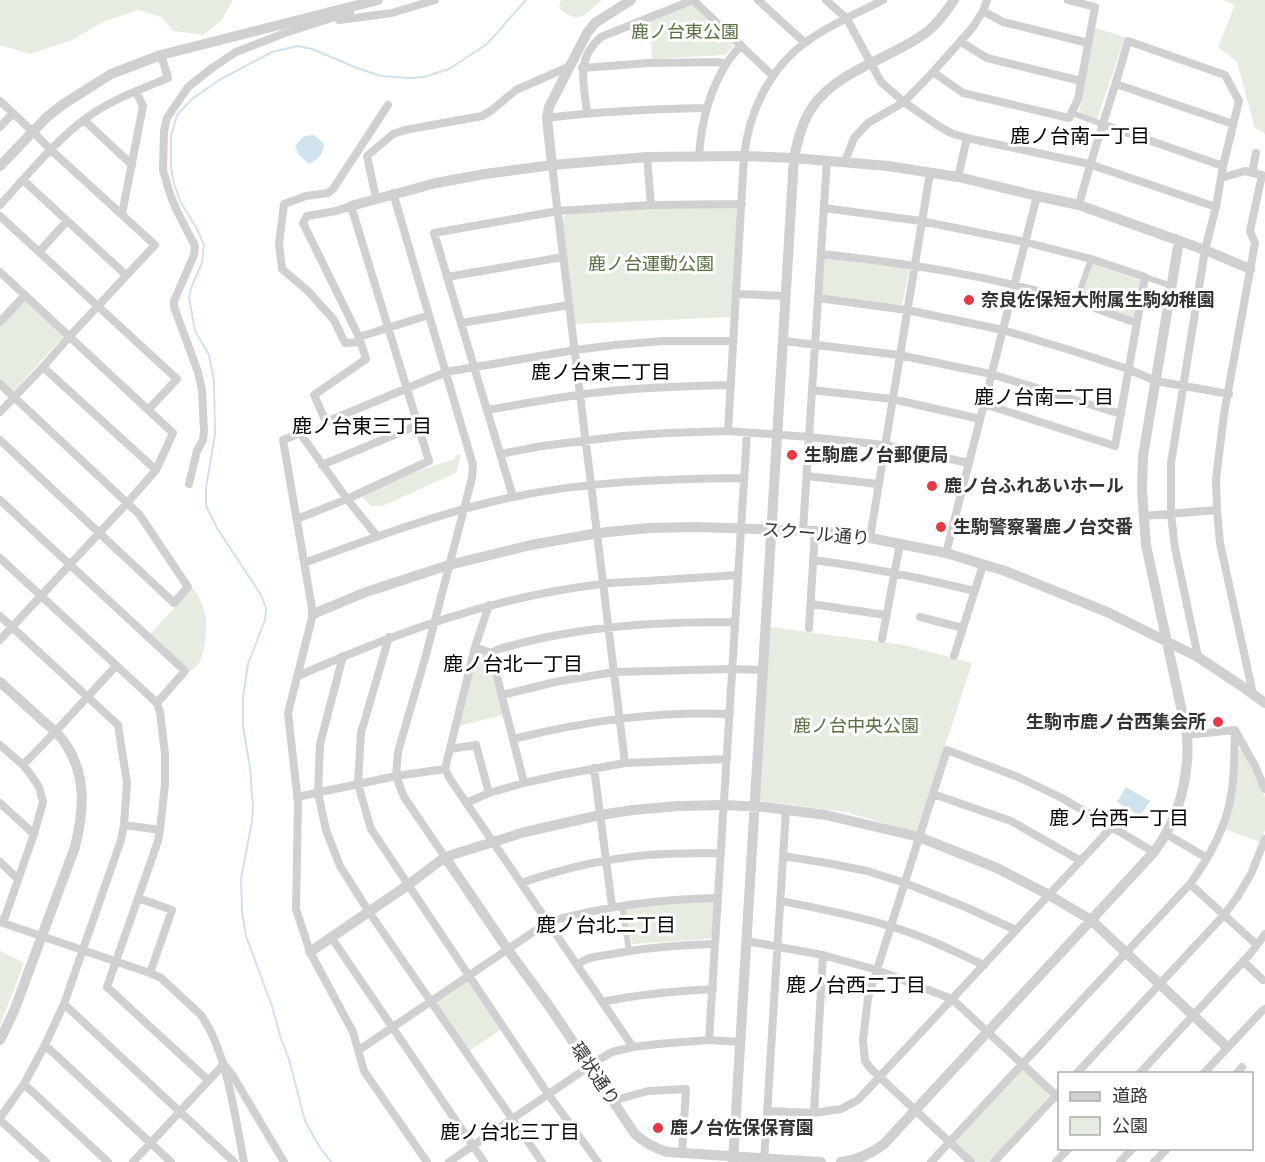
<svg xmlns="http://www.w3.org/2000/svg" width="1265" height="1162" viewBox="0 0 1265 1162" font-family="'Noto Sans','Noto Sans JP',sans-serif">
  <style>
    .green { fill: #e6ecdf }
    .water { fill: #cfe2ee }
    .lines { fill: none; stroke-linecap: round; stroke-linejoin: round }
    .stream { stroke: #cfe2ee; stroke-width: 2 }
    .pedestrian { stroke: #d0d0d0; stroke-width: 6 }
    .minor { stroke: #d0d0d0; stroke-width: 8 }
    .tertiary { stroke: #d0d0d0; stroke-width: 10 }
    .poi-dot { fill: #e63946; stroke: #fff; stroke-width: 2 }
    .labels { text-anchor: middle; stroke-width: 6; stroke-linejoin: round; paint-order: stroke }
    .park-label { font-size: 18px; fill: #56703f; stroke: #fff }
    .poi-label { font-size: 18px; font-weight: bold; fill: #333; stroke: #fff; text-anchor: start }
    .street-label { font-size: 18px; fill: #333; stroke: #fff }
    .neighbourhood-label { font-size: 20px; fill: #000; stroke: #fff }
  </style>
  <rect width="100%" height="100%" fill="#fff"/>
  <path class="green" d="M0 0H233L221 21 203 35 174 31 161 17 138 10 103 22 72 40 30 54 0 45Z
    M561 0H602C584 14 580 26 559 8Z
    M1223 0H1265V134L1255 128 1237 62 1218 47 1235 5Z
    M691 2 734 46 725 55 652 59 650 22Z
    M1095 28 1125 37 1097 119 1079 114Z
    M650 206H733L737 210 732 317 574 324 562 219 567 214Z
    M824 255 910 268 902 305 822 295Z
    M1091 263 1142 281 1134 319 1080 301Z
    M22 301H27L64 336 15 390H11L0 380V327Z
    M461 454 456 473 382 506H371L362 497 364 494 404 476 454 459 455 456Z
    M193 588C198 596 203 604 205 614 208 626 205 655 198 665 196 667 193 669 190 671L150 634Z
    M770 627 904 645 972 663 917 833 846 812 761 801 759 797Z
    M484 654 490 659 503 715 458 726 474 659Z
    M1242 749 1265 797V830L1260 842 1224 829 1235 797 1239 750Z
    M711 900 714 903 712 936 708 939 632 944 625 909 636 906Z
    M0 951 24 963 0 1026Z
    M468 980 502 1029 469 1051 435 1002Z
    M1022 1068 1050 1095 989 1162H976L954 1141Z"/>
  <path class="water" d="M314 135 324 144C323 155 318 159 309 164L299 155 295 146 304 136Z
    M1126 787 1150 801 1140 816 1117 802Z"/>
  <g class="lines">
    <path class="stream" d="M331 1162 319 1146 305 1121 289 1059 281 1039 272 1006 246 936 242 911 241 879 252 821 253 807 250 767 243 727V697L248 664 265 620 266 608 261 595 217 528 206 506V488L215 434 214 381 209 355 195 331 189 297 191 288 202 263 204 245 196 227 181 203 174 184 171 168V136L177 115 192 99 221 79 272 52 298 46 312 49 357 68 381 76 409 78 424 77 449 69 487 44 526 0"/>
    <path class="pedestrian" d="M1072 113 1102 124
      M1145 277 1172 286
      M1076 302 1091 259
      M622 905 629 951"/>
    <path class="minor" d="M693 0 773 76
      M758 0 805 43
      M826 0 847 19 881 82 904 102 937 125 951 133 967 138 1089 164 1216 207
      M983 11 1003 22 1088 43
      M339 20 392 13 435 0
      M961 42 987 58 1081 81
      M582 68 649 63 717 62 726 64
      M933 72 963 93 1069 118 1078 99 1095 7 1068 0
      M1116 84 1233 124
      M0 101 32 131 51 150 155 245 69 337 43 367 0 412
      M587 113C584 82 575 60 601 37L693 0
      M547 118C600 111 653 109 707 108
      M84 120 132 165
      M1102 124 1223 166
      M0 127 13 113
      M699 156C701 124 709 92 726 64 730 58 736 51 741 45
      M647 157 651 205
      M845 161 854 138 868 123 904 102 933 72 973 27 983 11 987 0
      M552 165 625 763
      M1252 173 1256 153
      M958 177 967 138
      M1221 178 1245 171 1262 175 1250 231 1255 243 1224 414 1216 479 1217 510 1220 543 1253 694
      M23 180 126 275
      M393 193 473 465 472 478 426 655 398 752 396 776 404 797 445 857
      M376 198 367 156 393 134 405 130 482 116 492 110 516 90 568 67
      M0 205C26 177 54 142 85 119 110 100 139 90 168 78L161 55
      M1079 205C1093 150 1113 96 1128 41L1225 75 1239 101 1223 166 1216 207 1205 250 1171 463V514L1175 548 1198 657
      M824 208 921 221 1025 242 1091 259 1145 277 1115 446 984 404
      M122 214 143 106 136 91
      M0 216 177 379 148 410
      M39 252 67 221
      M821 254C907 263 993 276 1076 302 1096 308 1116 316 1137 323
      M0 272 173 433 156 470 128 502 0 640
      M447 277 563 257
      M736 294 786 296
      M818 298 907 310 1003 330 1070 350 1128 369 1156 381 1229 394
      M0 322 25 295
      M461 323 569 305
      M359 337 429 315
      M784 341 899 355 991 374 1121 414
      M360 342 345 343 334 320 308 291 282 269 279 243 284 204 306 196 328 193 333 189 388 105
      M43 367 156 470
      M0 384 139 514 188 587 174 603 0 440
      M812 390 892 399 980 419
      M487 410C528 403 569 395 610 391 650 387 690 386 731 385
      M728 431 744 156C749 112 769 69 806 42 829 25 858 13 883 0
      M500 454 542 446 623 436 667 433 728 431 809 437 885 445 969 463
      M322 465 418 425
      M807 476 878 484
      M189 484 197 451 203 440 204 431 202 390 198 372 174 307V301L194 255 195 246 176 209 170 194 163 170 164 131 167 118 188 87 212 68 236 52 285 33 350 12
      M513 497 434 233 558 211 651 205 742 204
      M0 500 185 671 157 703
      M1143 516 1217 510
      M297 519 347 499 429 461 351 206 336 211 307 216 303 223 359 337 366 359 314 395 326 422 446 372 575 350 615 345 663 341H733
      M803 530 827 160
      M377 536 347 499 300 433 283 440 313 614 288 713 298 802 296 909 310 952 353 1032 364 1071 427 1162
      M870 538 930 173
      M946 553 1037 196
      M0 558 157 703 160 712 165 754V784L160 830 158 841 107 987 208 1080
      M813 560C869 567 921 578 975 591
      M304 563C372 538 442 512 513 497 589 481 666 479 744 478
      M811 604 886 615
      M489 605 475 647 445 769 450 779 633 1047
      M0 616 118 725 127 783 124 825 121 840 64 1004 45 1045 24 1084 0 1118
      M920 617 963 628
      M809 628 815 531
      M389 637 361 733 358 784 371 829 548 1094 598 1162
      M882 639 900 544
      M475 647 491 653 499 649C517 644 535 639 553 636 613 624 674 622 735 622
      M491 653 524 783
      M343 656 320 744 318 793 326 830 340 866 369 912 542 1162
      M954 656 983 565
      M298 676C398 632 493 597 602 584 617 582 632 582 647 581 678 579 708 577 738 575
      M502 695 555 682 614 672 732 669 763 670
      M1187 735 1235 730 1255 766 1265 789
      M513 739C586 721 655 711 730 714
      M0 745 23 765 31 775 39 787 43 802 34 834 3 923
      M450 749 476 745 489 793
      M23 765 55 732 116 666
      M594 768 612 906
      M933 794 1011 821 1081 861
      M297 797 396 776 445 769
      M0 803 34 834
      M466 803 489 793 524 783 560 775 625 763 727 759
      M124 825 160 830
      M1166 834 1207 858
      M783 856 827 863 867 871 905 883 963 906 1016 930
      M0 862 18 879
      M521 883C567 867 617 856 665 854 684 853 703 853 721 853
      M1190 884 1257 945
      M138 898 172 910 150 973
      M781 901C817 908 854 915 889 926 922 935 953 951 984 965
      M0 920 3 923 150 973 161 978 201 1015C227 1052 235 1117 244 1162
      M331 937 484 1162
      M746 941 823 955 877 970 952 999 1060 1099
      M1243 961 1263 980
      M577 965C587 957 595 957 607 955 643 948 679 945 715 944
      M602 1002C640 994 674 991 713 989
      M64 1004 234 1162
      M709 1040 747 433
      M45 1045 171 1162
      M359 1050 548 922C605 906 659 899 718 898
      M226 1067 233 1076 284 1162
      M1076 1074 1224 915 1238 896 1251 874 1265 839
      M1139 1074 1251 953 1265 934
      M1203 1074 1262 1011 1265 1009
      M1236 1074 1242 1067
      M24 1084 108 1162
      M612 1101 648 1091 686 1089 682 1154
      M768 1111 814 1113 841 1109 858 1100 1112 827
      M814 1113 823 955
      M0 1120 46 1162
      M133 1162 224 1064
      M449 1162 600 1059 612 1052 633 1047 658 1044 709 1040 740 1042
      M764 1162 786 809
      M931 1162 1190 884C1209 858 1226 827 1231 796 1235 776 1234 751 1235 730
      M971 1162 871 1069 865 1061 863 1040 868 998 947 750 1018 777 1060 797 1154 852
      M994 1162 1060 1091
      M1056 1162 1069 1148
      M1120 1162 1133 1148
      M1154 1162 1166 1150 1164 1148"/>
    <path class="tertiary" d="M552 165 547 118 549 107 587 33 595 23 631 0
      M0 166 47 117 62 105 111 74 161 55 378 0
      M351 206 436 183 485 174 552 165 647 157 744 156 794 158 888 166 958 177 1037 196 1079 205 1205 250 1250 269
      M313 614 366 592 449 565 531 545 598 533 649 528 697 527 815 531 870 538 946 553 1005 571 1107 612 1198 657 1240 685 1265 703
      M0 682C14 695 28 707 42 720 50 727 59 734 65 743 87 775 84 811 75 847L14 1011 0 1040
      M445 857 508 950 549 1006 635 1134C645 1143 654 1148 667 1152L821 1162
      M310 952 408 885 445 857 525 832 600 815 633 810 678 806 724 805 764 807 826 815 919 837 997 868 1049 895 1091 920 1227 1047
      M733 1162 794 158C798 139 802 122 813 106 840 69 888 60 924 34 936 26 946 12 954 0
      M841 1162C857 1160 871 1154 884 1144L1154 852C1179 819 1190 776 1187 735L1146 545 1142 490 1143 456 1179 241"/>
  </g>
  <g class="poi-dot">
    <circle cx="969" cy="300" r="6"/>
    <circle cx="792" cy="455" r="6"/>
    <circle cx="932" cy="486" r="6"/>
    <circle cx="941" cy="527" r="6"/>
    <circle cx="1218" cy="722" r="6"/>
    <circle cx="658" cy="1128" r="6"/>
  </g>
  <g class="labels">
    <g class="park-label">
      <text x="685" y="38">鹿ノ台東公園</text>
      <text x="651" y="270">鹿ノ台運動公園</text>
      <text x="856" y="732">鹿ノ台中央公園</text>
    </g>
    <g class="poi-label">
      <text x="981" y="306">奈良佐保短大附属生駒幼稚園</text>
      <text x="804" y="461">生駒鹿ノ台郵便局</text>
      <text x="944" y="492">鹿ノ台ふれあいホール</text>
      <text x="953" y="533">生駒警察署鹿ノ台交番</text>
      <text x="1206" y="728" text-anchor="end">生駒市鹿ノ台西集会所</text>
      <text x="670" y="1134">鹿ノ台佐保保育園</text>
    </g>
    <g class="street-label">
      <text transform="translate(816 534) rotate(5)" y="6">スクール通り</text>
      <text transform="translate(595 1074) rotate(56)" y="6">環状通り</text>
    </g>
    <g class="neighbourhood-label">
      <text x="1080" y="143">鹿ノ台南一丁目</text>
      <text x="601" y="379">鹿ノ台東二丁目</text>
      <text x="1044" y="404">鹿ノ台南二丁目</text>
      <text x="362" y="433">鹿ノ台東三丁目</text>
      <text x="513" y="671">鹿ノ台北一丁目</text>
      <text x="1119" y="825">鹿ノ台西一丁目</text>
      <text x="606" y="932">鹿ノ台北二丁目</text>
      <text x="856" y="992">鹿ノ台西二丁目</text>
      <text x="510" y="1139">鹿ノ台北三丁目</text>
    </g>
  </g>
  <rect x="1058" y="1072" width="195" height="78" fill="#ffffff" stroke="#adadad" stroke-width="1.5"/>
  <rect x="1070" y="1092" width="30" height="9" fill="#d0d0d0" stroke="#adadad" stroke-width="1.5"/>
  <text x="1112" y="1102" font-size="18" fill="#333333">道路</text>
  <rect x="1070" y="1117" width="30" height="18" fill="#e6ecdf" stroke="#adadad" stroke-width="1.5"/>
  <text x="1112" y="1132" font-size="18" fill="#333333">公園</text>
</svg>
